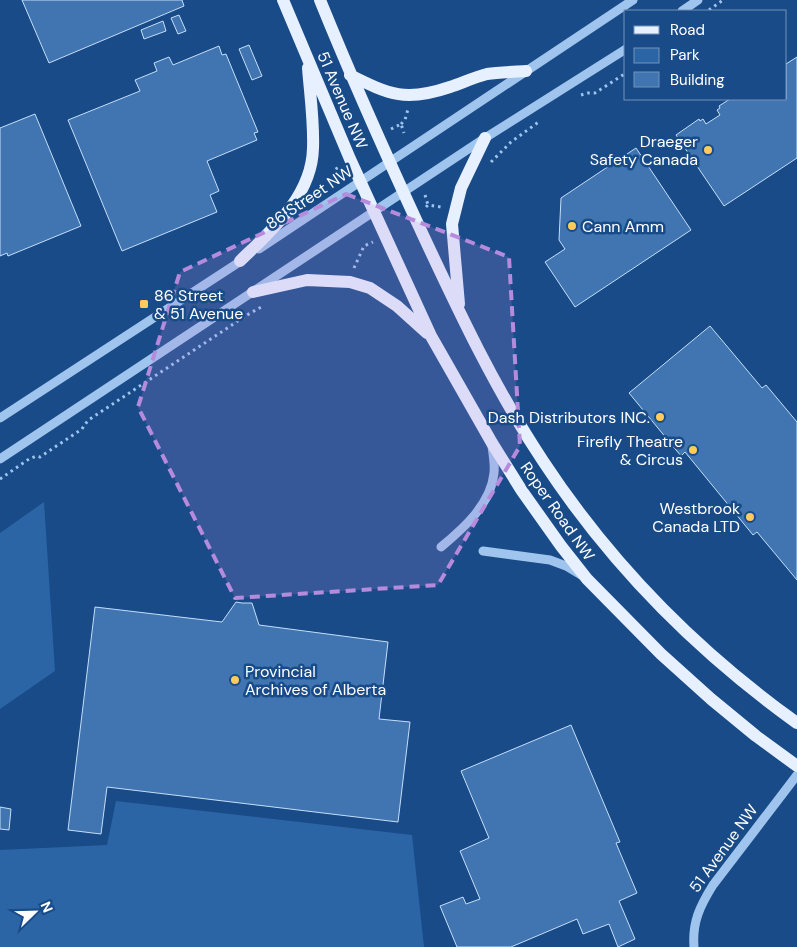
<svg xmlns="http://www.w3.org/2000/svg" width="797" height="947" viewBox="0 0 797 947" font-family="'DM Sans',sans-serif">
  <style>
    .green { fill: #2b65a6 }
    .building { fill: #4175b1; stroke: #c5defa }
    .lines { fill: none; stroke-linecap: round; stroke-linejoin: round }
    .path { stroke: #9fc4ed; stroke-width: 3; stroke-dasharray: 2.5 4; stroke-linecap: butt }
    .minor { stroke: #9fc4ed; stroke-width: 9 }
    .major { stroke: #e6f0ff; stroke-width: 12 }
    .marked { fill: #b68bdc; fill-opacity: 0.2; stroke: #b68bdc; stroke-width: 4; stroke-dasharray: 10 6; stroke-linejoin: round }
    .poi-dot { fill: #ffcc5c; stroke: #184b88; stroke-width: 2 }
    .labels { text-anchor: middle; stroke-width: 5; stroke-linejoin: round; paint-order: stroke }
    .street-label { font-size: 16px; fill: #fff; stroke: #184b88 }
    .poi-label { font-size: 16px; fill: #fff; stroke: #184b88; text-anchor: end }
  </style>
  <rect width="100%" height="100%" fill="#184b88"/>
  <path class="green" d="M44 502 55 671 0 709V533Z
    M116 801 412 835 424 947H0V850L107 845Z"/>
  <path class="building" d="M22 0H182L184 6 49 63Z
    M179 15 186 31 178 34 171 18Z
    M163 21 166 31 144 39 141 30Z
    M249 45 262 76 252 80 239 49Z
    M219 46 222 55 226 54 258 132 254 133 257 140 207 161 219 191 210 195 217 212 122 251 68 120 140 91 135 80 157 71 154 63 169 57 173 65Z
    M797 57V158L724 206 676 135 699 119 700 121 703 119 706 124 720 115 717 110 720 108 719 106 730 99H786V63V64Z
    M35 114 81 226 8 256 7 253 0 256V128Z
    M636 148 691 230 575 307 545 262 565 249 559 240 561 198Z
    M710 326 762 388 766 385 797 422V580L757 532 753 535 685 452 681 456 629 393Z
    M236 602 242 603H252L259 625 388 642 379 719 410 722 398 822 107 787 101 834 68 830 95 607 222 622Z
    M571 725 620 842 616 843 637 893 619 901 635 939 618 947 609 924 583 934 577 919 511 947H457L440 906 463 897 466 904 480 899 460 851 489 838 461 771Z
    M0 807 11 809 9 830 0 829Z"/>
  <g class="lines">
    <path class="path" d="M709 10 723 0
      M581 95 588 93H595L626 73
      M401 124 405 120 408 109
      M391 129 401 124 404 133
      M491 162 511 142 540 121
      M337 180 333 171 339 167
      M425 195 428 205
      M426 207 428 205 441 207
      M354 268 364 246 373 242
      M0 479 29 459 36 456 40 457 82 429 85 424 90 419 247 315 263 306"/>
    <path class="minor" d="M682 11 698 0
      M259 249 633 0
      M0 418 244 259
      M0 459 485 138 626 49
      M441 547C464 528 491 504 494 473 495 464 493 455 492 446
      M483 551 550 560 566 566 581 575
      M694 947C692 922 700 906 713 885L797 775"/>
    <path class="major" d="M283 0 350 159 431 336 492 443 522 491 561 546 587 579 661 654 711 699 756 736 797 766
      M320 0C352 79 387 157 423 235 459 312 495 389 543 461 610 563 698 652 797 723
      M350 75C390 95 406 102 450 87 462 83 475 77 487 74 499 72 513 72 526 71
      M240 261C272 230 312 196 313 148 314 121 310 94 308 68
      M253 292 307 280 350 282 370 288 397 306 427 333
      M459 304 452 224 461 188 485 138"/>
  </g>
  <path class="marked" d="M346 194 509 257 520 446 438 585 235 598 138 407 180 272Z"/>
  <g class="poi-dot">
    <circle cx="708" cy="150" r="5"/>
    <circle cx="572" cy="226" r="5"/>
    <rect x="139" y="299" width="10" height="10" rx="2.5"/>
    <circle cx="660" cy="417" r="5"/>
    <circle cx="693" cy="450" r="5"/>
    <circle cx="750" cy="517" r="5"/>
    <circle cx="235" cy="680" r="5"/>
  </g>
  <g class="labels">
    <g class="street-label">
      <text transform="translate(343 100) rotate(67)" y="6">51 Avenue NW</text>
      <text transform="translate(309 197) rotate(-34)" y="6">86 Street NW</text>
      <text transform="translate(558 511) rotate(55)" y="6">Roper Road NW</text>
      <text transform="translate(723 848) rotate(-54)" y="6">51 Avenue NW</text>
    </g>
    <g class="poi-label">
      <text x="698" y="147">Draeger<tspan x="698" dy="18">Safety Canada</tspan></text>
      <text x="582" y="232" text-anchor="start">Cann Amm</text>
      <text x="154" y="301" text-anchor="start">86 Street<tspan x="154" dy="18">&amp; 51 Avenue</tspan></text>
      <text x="650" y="423">Dash Distributors INC.</text>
      <text x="683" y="447">Firefly Theatre<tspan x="683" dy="18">&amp; Circus</tspan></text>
      <text x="740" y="514">Westbrook<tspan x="740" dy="18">Canada LTD</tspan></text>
      <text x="245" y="677" text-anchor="start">Provincial<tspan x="245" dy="18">Archives of Alberta</tspan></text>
    </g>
  </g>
  <rect x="624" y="10" width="162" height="90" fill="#184b88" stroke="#7493b8"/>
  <rect x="634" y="26" width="25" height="8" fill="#e6f0ff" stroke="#7493b8"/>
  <text x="670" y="35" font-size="15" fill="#ffffff">Road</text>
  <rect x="634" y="48" width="25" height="15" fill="#2b65a6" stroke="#7493b8"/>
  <text x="670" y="60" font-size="15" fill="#ffffff">Park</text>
  <rect x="634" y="72" width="25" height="15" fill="#4175b1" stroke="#7493b8"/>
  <text x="670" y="85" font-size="15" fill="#ffffff">Building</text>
  <g transform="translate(35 912) rotate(67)" stroke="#184b88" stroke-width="4" paint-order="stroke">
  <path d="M0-4L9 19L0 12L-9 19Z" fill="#ffffff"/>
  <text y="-8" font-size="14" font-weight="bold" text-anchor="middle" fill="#ffffff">N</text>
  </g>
</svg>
